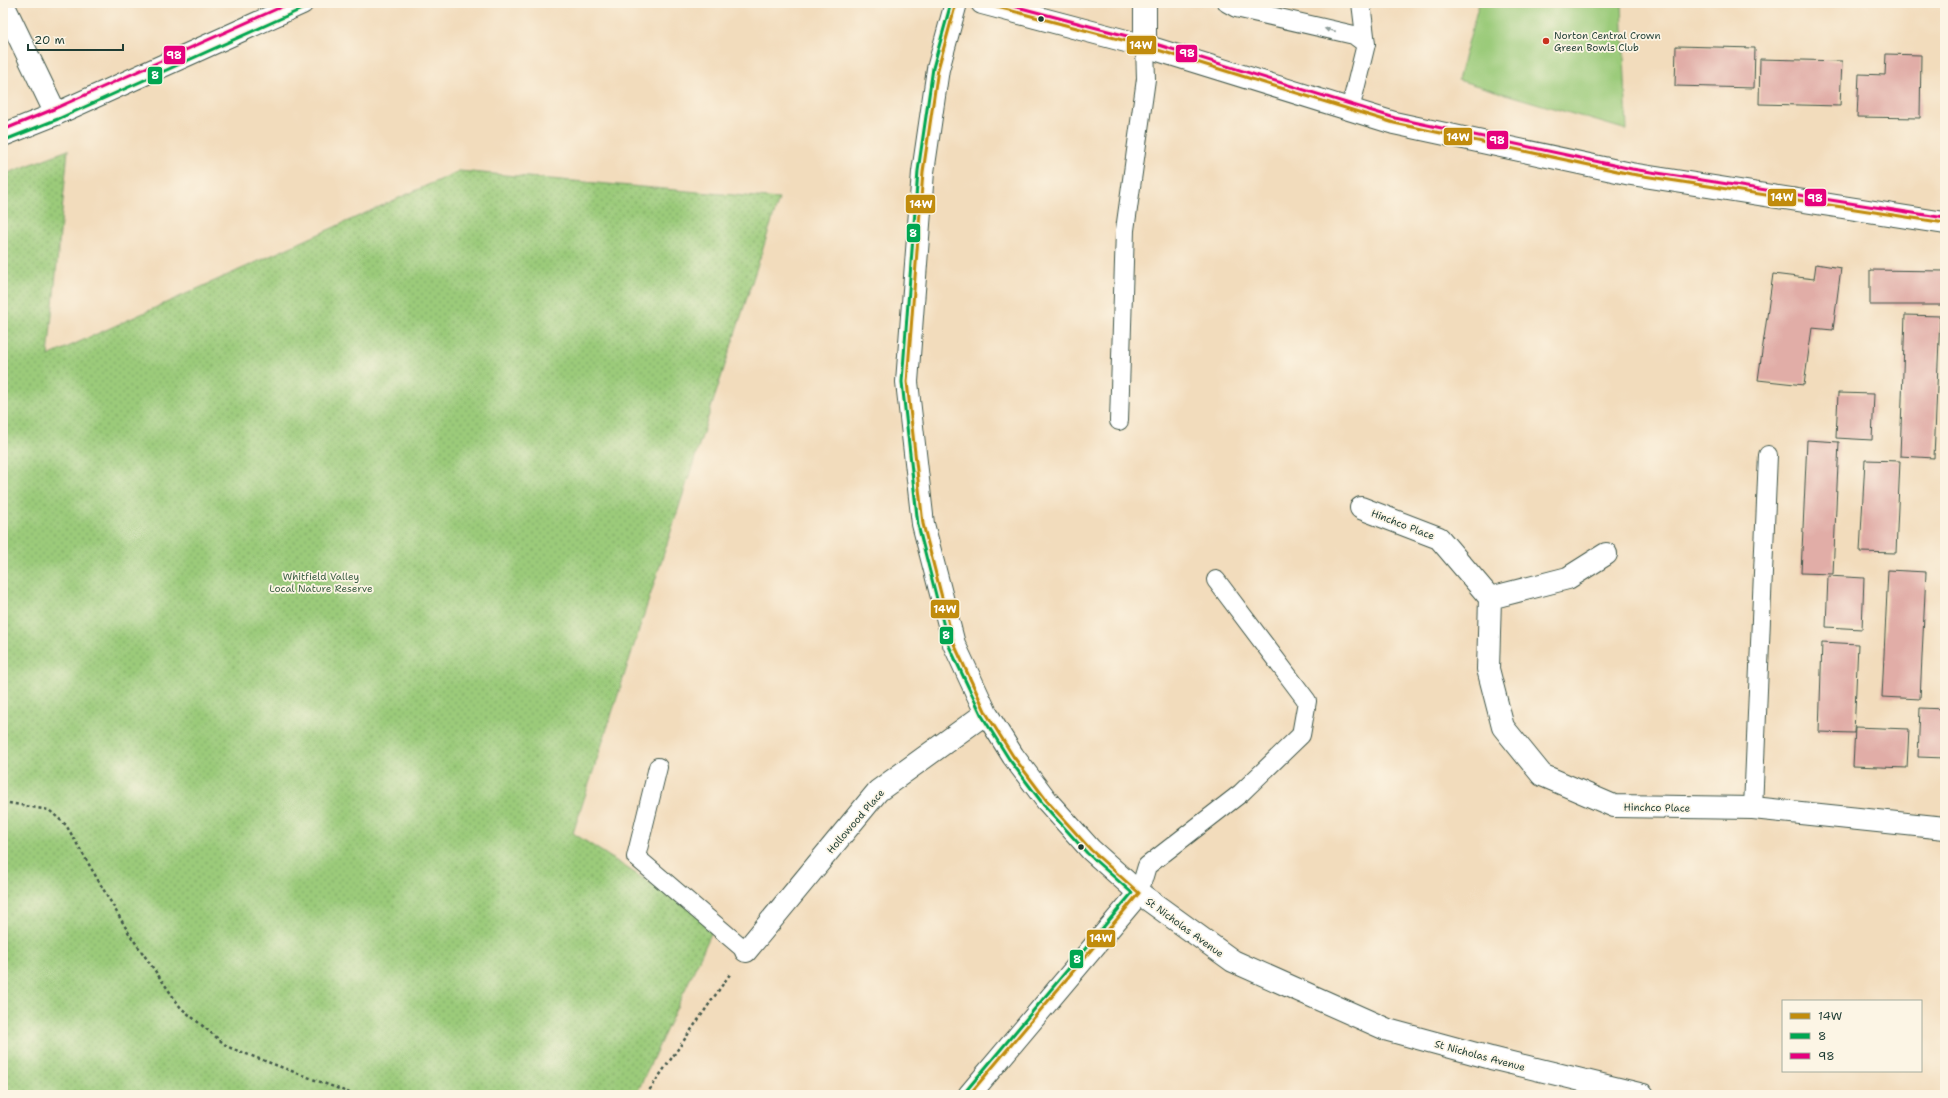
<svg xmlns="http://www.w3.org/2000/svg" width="1948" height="1098" viewBox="0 0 1948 1098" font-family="'Shantell Sans',sans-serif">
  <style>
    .green { fill: url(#green-dots); stroke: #5d8457 }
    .pitch { fill: #9bcb7a; stroke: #5d8457 }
    .building { fill: #e1ada7 }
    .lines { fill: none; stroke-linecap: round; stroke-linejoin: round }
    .service-casing { stroke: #3f5548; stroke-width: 20 }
    .minor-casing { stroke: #3f5548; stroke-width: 24 }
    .tertiary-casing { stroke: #3f5548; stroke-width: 24 }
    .path { stroke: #3f5548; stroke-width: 2.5; stroke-dasharray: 3 3; stroke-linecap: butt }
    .service { stroke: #fff; stroke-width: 18 }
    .minor { stroke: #fff; stroke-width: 22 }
    .tertiary { stroke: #fff; stroke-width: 22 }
    .bus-1-casing { stroke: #fcf5e5; stroke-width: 6 }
    .bus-2-casing { stroke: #fcf5e5; stroke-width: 6 }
    .bus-3-casing { stroke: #fcf5e5; stroke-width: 6 }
    .bus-1 { stroke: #c18c0d; stroke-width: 3 }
    .bus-2 { stroke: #00a651; stroke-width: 3 }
    .bus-3 { stroke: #e5007d; stroke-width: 3 }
    .oneway { fill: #8f9e9a }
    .bus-dot { fill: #1f3d34; stroke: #fcf5e5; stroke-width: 1.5 }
    .poi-dot { fill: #c8321e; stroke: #fcf5e5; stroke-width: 1.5 }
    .labels { text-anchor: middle; stroke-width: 3.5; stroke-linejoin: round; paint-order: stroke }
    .poi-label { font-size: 10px; fill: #1f3d34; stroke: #fcf5e5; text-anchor: start }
    .street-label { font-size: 10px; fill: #1f3d34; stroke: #fcf5e5 }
    .park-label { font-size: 10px; fill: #3e6046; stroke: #fcf5e5 }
    .line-badge { stroke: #fcf5e5; stroke-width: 1.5 }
    .badge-label { font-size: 11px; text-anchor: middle; font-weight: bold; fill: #fff }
  </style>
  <defs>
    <pattern id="green-dots" width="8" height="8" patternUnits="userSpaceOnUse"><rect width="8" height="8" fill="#9bcb7a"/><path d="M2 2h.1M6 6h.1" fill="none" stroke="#7ea665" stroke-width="1.8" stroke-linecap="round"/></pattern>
  </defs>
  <rect width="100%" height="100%" fill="#fcf5e5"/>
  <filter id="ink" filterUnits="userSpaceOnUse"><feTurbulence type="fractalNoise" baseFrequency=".025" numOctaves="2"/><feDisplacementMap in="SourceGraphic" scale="8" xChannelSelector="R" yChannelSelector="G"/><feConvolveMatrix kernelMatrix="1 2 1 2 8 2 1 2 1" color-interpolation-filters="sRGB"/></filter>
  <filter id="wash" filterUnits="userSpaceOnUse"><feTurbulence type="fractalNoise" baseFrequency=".012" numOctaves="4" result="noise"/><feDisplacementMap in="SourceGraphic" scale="16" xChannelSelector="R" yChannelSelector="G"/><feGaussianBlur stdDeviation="0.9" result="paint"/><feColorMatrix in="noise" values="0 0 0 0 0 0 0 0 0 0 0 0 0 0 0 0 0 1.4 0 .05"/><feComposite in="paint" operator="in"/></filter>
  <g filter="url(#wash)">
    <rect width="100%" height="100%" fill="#f2dcbc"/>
    <path class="green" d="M68 150 48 356 459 171 779 199 573 833 715 925 636 1095H3V175Z"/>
    <path class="pitch" d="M1479 3H1622L1627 130 1458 80Z"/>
    <g id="blocks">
      <path class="building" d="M1676 46 1755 48 1754 88 1675 86Z
        M1886 54 1921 55 1920 118 1857 117 1859 74 1885 75Z
        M1760 59 1842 61 1840 106 1759 104Z
        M1816 264 1841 268 1833 330 1812 328 1804 385 1758 380 1773 274 1814 279Z
        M1870 270 1945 271V305H1870Z
        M1905 315 1940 316 1934 458 1900 456Z
        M1838 393 1874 394 1872 440 1836 438Z
        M1807 440 1839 442 1833 574 1801 573Z
        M1865 460 1900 461 1896 553 1860 552Z
        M1888 570 1926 572 1920 699 1882 697Z
        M1828 576 1864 578 1862 629 1826 627Z
        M1822 642 1858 644 1854 733 1819 732Z
        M1920 708 1945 709V758L1918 757Z
        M1855 727 1909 729 1907 768 1853 766Z"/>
    </g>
  </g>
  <g filter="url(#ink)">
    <use href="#blocks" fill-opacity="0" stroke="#3f5548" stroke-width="1"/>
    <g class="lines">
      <defs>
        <path id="service" d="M1227 3 1236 8 1354 35 1366 44
          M1350 110 1366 44 1361 3
          M1119 421 1125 230 1146 79 1145 46
          M658 767 636 857 746 951
          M1753 808 1768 455
          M1139 893 1147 866 1241 793 1301 735 1307 701 1216 580"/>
        <path id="minor" d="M956 3 938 69 923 172 907 382 923 524 954 644 986 713 1013 756 1047 801 1091 850 1139 893 1233 961 1388 1030 1491 1058 1643 1095
          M3 4 56 114
          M1145 46V3
          M3 135 56 114 302 3
          M1361 508 1439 538 1490 598 1488 669 1503 727 1542 775 1614 806 1753 808 1945 828
          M1490 598 1568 578 1606 554
          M746 951 878 791 986 713
          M969 1095 1139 893"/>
        <path id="tertiary" d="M982 3 1145 46 1394 123 1631 174 1945 223"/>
      </defs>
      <use href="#service" class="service-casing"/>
      <use href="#minor" class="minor-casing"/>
      <use href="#tertiary" class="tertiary-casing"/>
      <path class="path" d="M3 802 49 810 66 825 130 935 181 1008 228 1047 355 1095
        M646 1095 730 974"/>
      <use href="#service" class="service"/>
      <use href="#minor" class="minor"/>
      <use href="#tertiary" class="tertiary"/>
      <defs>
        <path id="bus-1" d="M956 3 938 69 923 172 907 382 923 524 954 644 986 713 1013 756 1047 801 1091 850 1139 893 969 1095
          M982 3 1145 46 1394 123 1631 174 1945 223"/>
        <path id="bus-2" d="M951 3 933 68 918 171 902 382 918 525 949 646 982 716 1009 759 1043 804 1087 853 1132 893 965 1092
          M5 140 58 119 304 8"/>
        <path id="bus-3" d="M1002 3 1146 41 1395 118 1632 169 1945 218
          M3 130 54 109 290 3"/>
      </defs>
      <use href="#bus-1" class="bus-1-casing"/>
      <use href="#bus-2" class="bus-2-casing"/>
      <use href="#bus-3" class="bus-3-casing"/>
      <use href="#bus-1" class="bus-1"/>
      <use href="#bus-2" class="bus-2"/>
      <use href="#bus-3" class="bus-3"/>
    </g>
    <defs><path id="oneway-solid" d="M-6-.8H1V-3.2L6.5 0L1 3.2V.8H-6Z"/></defs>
    <use class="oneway" href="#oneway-solid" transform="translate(1330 30) rotate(-167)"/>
  </g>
  <g class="bus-dot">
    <circle cx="1041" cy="19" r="3.5"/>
    <circle cx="1081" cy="847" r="3.5"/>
  </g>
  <circle class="poi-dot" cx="1546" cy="41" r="4"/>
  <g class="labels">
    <g class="poi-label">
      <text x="1554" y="39">Norton Central Crown<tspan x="1554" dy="12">Green Bowls Club</tspan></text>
    </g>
    <g class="street-label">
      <text transform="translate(1403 524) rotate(21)" y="4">Hinchco Place</text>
      <text transform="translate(1657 807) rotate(1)" y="4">Hinchco Place</text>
      <text transform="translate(855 821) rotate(-49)" y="4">Hollowood Place</text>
      <text transform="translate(1185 927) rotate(36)" y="4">St Nicholas Avenue</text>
      <text transform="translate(1480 1055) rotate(15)" y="4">St Nicholas Avenue</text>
    </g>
    <g class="park-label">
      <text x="321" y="580">Whitfield Valley<tspan x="321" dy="12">Local Nature Reserve</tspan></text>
    </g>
  </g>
  <g class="line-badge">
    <rect x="1126" y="35" width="31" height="20" rx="4" fill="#c18c0d"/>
    <rect x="1175" y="44" width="23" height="19" rx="4" fill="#e5007d"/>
    <rect x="163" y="45" width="23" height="20" rx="4" fill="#e5007d"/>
    <rect x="147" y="66" width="16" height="19" rx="4" fill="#00a651"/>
    <rect x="1443" y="127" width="30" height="19" rx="4" fill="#c18c0d"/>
    <rect x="1486" y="130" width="23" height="20" rx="4" fill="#e5007d"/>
    <rect x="1767" y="188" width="30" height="19" rx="4" fill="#c18c0d"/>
    <rect x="1804" y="188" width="23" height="19" rx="4" fill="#e5007d"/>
    <rect x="905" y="194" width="31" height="20" rx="4" fill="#c18c0d"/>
    <rect x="906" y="223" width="15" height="20" rx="4" fill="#00a651"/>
    <rect x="930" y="599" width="30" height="20" rx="4" fill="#c18c0d"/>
    <rect x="939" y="626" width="15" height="19" rx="4" fill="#00a651"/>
    <rect x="1086" y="929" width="30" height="19" rx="4" fill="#c18c0d"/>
    <rect x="1069" y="949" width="15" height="20" rx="4" fill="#00a651"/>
  </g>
  <g class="badge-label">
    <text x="1141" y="49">14W</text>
    <text x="1187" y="57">98</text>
    <text x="174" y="59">98</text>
    <text x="155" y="79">8</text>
    <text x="1458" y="141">14W</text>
    <text x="1497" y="144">98</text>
    <text x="1782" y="201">14W</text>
    <text x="1815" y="202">98</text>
    <text x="921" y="208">14W</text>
    <text x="913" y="237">8</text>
    <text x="945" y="613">14W</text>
    <text x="946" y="639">8</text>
    <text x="1101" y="942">14W</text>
    <text x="1077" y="963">8</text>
  </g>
  <rect width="1948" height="1098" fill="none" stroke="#fcf5e5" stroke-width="16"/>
  <rect x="1782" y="1000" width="140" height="72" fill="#fcf5e5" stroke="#a4ab9e"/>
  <rect x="1790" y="1013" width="20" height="6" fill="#c18c0d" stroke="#a4ab9e"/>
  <text x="1818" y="1020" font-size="12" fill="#1f3d34">14W</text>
  <rect x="1790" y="1033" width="20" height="6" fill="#00a651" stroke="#a4ab9e"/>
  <text x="1818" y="1040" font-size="12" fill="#1f3d34">8</text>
  <rect x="1790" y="1053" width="20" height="6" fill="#e5007d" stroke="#a4ab9e"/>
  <text x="1818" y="1060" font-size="12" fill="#1f3d34">98</text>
  <path d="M28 44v6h95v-6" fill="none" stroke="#1f3d34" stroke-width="2"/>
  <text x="34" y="44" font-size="12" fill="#1f3d34" stroke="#fcf5e5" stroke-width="3" paint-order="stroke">20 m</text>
</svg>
